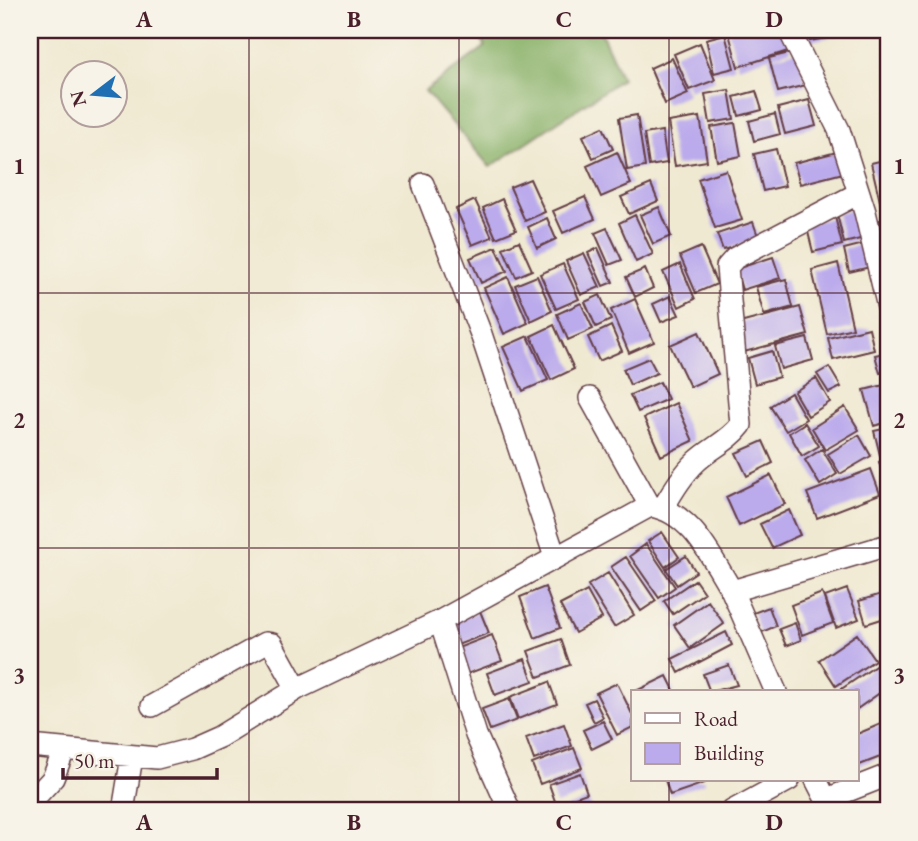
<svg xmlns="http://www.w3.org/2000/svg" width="918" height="841" viewBox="0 0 918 841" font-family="'EB Garamond',serif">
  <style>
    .forest { fill: #88b168; stroke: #69684a; stroke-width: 2 }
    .building { fill: #bcabec }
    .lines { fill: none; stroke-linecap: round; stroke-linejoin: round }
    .minor-casing { stroke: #633d44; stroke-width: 24 }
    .minor { stroke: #fff; stroke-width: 21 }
    .grid { fill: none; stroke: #4a1f2b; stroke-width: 2; stroke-opacity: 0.55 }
    .neatline { fill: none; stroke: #4a1f2b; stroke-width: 2.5 }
    .grid-label { font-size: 23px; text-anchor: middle; font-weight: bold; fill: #4a1f2b }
  </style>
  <rect width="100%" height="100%" fill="#f7f3e8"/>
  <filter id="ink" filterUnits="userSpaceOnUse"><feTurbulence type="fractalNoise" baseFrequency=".0143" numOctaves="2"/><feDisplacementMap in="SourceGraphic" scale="14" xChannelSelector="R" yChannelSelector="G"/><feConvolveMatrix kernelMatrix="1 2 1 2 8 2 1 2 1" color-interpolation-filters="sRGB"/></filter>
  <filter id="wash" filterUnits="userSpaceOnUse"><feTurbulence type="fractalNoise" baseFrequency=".00686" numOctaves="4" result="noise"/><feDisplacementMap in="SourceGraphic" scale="28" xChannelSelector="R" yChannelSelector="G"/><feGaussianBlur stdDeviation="1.57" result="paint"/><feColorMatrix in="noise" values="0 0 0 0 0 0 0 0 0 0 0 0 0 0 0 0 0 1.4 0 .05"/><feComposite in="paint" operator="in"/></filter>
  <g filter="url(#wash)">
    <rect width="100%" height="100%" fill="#f0e9d2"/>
    <path class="forest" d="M477 30H600L622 79 490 167 425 91 485 47Z"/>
    <g id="blocks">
      <path class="building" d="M728 30H786L791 50 738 67Z
        M808 30H850V33L810 41Z
        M725 34 734 68 714 73 706 39Z
        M700 43 715 80 689 90 674 54Z
        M798 51 806 85 778 92 769 58Z
        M672 58 688 94 665 104 650 68Z
        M729 90 734 119 710 123 705 94Z
        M756 91 762 110 739 116 734 97Z
        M809 100 816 126 785 134 778 108Z
        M775 114 780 134 754 141 749 121Z
        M637 115 645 167 627 170 619 118Z
        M700 117 707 161 675 166 668 122Z
        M735 123 741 156 717 161 711 127Z
        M603 127 613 149 593 158 583 136Z
        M662 131 667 163 649 166 644 134Z
        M776 149 785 186 763 191 754 154Z
        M841 151 847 172 800 184 794 163Z
        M617 152 631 184 601 197 587 166Z
        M888 159V205L881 206 871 163Z
        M726 170 742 220 715 228 698 179Z
        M530 179 545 212 525 221 510 187Z
        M651 184 658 201 629 214 621 197Z
        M585 197 595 219 563 233 553 211Z
        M502 199 516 230 496 238 483 208Z
        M475 200 492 237 472 245 456 209Z
        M659 207 671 236 653 244 640 215Z
        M857 208 864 238 844 243 837 214Z
        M635 215 653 254 636 262 619 223Z
        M835 217 842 245 813 252 806 224Z
        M547 218 556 239 537 248 528 227Z
        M888 218V243L885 244 880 220Z
        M753 222 759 239 723 250 717 234Z
        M607 228 622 260 609 265 595 233Z
        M519 241 532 270 516 277 503 248Z
        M864 244 870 267 849 272 844 249Z
        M496 247 507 271 481 283 470 258Z
        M701 247 717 284 696 293 680 256Z
        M598 248 613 282 603 286 588 253Z
        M584 253 600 287 581 295 566 261Z
        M773 257 780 278 742 290 736 269Z
        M838 263 853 328 827 334 812 270Z
        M563 264 579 299 556 309 540 274Z
        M680 264 695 299 679 307 663 272Z
        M645 269 653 288 635 297 626 277Z
        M537 276 552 311 531 321 515 285Z
        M508 277 528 323 504 334 484 288Z
        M786 279 793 307 764 315 756 287Z
        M600 295 611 320 596 327 585 302Z
        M670 296 679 315 661 322 653 304Z
        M635 299 654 342 629 353 611 310Z
        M581 303 593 329 568 340 557 314Z
        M800 307 808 335 744 352 736 324Z
        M554 325 574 369 551 380 531 336Z
        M611 326 622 351 599 361 588 337Z
        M869 328 874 350 833 360 828 338Z
        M699 332 718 374 690 387 670 345Z
        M528 336 548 380 523 391 503 347Z
        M807 338 813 360 781 369 775 346Z
        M772 351 779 377 755 384 748 358Z
        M888 352V371L880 373 875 355Z
        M649 358 657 373 630 385 623 369Z
        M829 367 841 387 829 393 817 374Z
        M816 378 830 402 808 416 794 392Z
        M660 382 668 399 638 412 630 395Z
        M888 384V422L874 426 864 390Z
        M791 393 806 419 786 431 770 406Z
        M676 403 693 441 661 456 644 418Z
        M845 407 859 430 825 450 812 428Z
        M805 423 819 446 802 456 789 433Z
        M888 428V453L880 455 874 431Z
        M859 435 871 456 840 474 828 454Z
        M763 441 773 463 747 476 736 453Z
        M822 449 837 474 820 485 805 460Z
        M888 459V491L879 462Z
        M871 469 880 494 817 518 807 493Z
        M771 475 785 504 739 526 726 497Z
        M789 510 800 535 772 548 760 524Z
        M662 532 679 557 665 567 648 541Z
        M646 544 675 587 659 598 630 556Z
        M686 556 696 572 677 585 666 569Z
        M626 557 656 601 641 611 611 567Z
        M608 573 634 615 614 627 588 585Z
        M695 580 704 593 673 614 664 601Z
        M545 587 560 628 535 638 520 597Z
        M847 589 859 619 836 628 825 597Z
        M587 591 602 618 575 633 560 605Z
        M888 592V617L866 624 859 601Z
        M822 593 833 623 802 635 791 605Z
        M708 601 724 624 690 648 674 625Z
        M769 607 776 626 760 633 753 613Z
        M480 611 489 633 452 647 444 625Z
        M795 623 801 640 786 646 779 629Z
        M726 632 732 645 679 673 672 659Z
        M857 634 875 660 836 686 819 660Z
        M492 635 502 661 464 675 455 649Z
        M561 639 570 665 538 677 528 651Z
        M525 659 533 681 495 695 487 673Z
        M729 665 737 685 710 692 703 674Z
        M877 665 888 687 857 709V692H837Z
        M667 676 675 692H634Z
        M549 682 557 704 518 719 510 697Z
        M617 683 633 716V727L617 735 596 693Z
        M509 699 517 720 490 730 482 709Z
        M594 699 603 717 594 722 585 703Z
        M603 721 612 739 592 749 583 730Z
        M888 721V754L857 766V734Z
        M564 724 572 746 534 760 526 738Z
        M574 748 582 768 540 784 532 764Z
        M580 773 587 793 556 804 549 784Z
        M665 780H704L705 783 670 795Z
        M588 799 593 811H557Z"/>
    </g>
  </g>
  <g filter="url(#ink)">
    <use href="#blocks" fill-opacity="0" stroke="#633d44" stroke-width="2"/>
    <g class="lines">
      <defs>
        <path id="minor" d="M789 30 839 130 865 212 888 307
          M423 184 481 334 555 557
          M590 398 650 506
          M663 508C673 491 683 474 697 461 711 448 729 441 741 425L727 267 735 258 859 193
          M732 591 776 692
          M440 621 476 735 510 811
          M152 706 265 643 272 644 297 689
          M30 746 157 758 192 749 219 737 297 689 440 621 650 506C691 511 712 559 732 591L888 545
          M816 780 832 811
          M827 799 888 775
          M30 803 53 778 64 750
          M123 811 132 757
          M732 811 789 780"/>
      </defs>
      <use href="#minor" class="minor-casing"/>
      <use href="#minor" class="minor"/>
    </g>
  </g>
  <path class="grid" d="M249 30V811M459 30V811M669 30V692M30 293H888M30 548H888M669 780V811"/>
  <rect width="918" height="841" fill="none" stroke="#f7f3e8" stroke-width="77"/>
  <rect x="631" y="690" width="228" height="91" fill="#f7f3e8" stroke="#b29e9c" stroke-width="2"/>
  <rect x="645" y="713" width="35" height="10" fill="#ffffff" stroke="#b29e9c" stroke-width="2"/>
  <text x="694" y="726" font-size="21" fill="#4a1f2b">Road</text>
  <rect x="645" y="743" width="35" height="21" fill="#bcabec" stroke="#b29e9c" stroke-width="2"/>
  <text x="694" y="760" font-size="21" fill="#4a1f2b">Building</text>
  <g transform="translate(94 94) rotate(254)"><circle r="33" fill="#f7f3e8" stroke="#b29e9c" stroke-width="2"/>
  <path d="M0-5L12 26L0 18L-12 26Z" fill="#1f6fb2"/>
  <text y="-10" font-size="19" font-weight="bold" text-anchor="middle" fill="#4a1f2b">N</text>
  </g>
  <path d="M63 768v10h154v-10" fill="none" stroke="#4a1f2b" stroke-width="3.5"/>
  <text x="74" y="768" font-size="21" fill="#4a1f2b" stroke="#f7f3e8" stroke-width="5" paint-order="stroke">50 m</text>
  <rect x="38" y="38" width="842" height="764" class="neatline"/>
  <g class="grid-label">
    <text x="144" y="27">A</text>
    <text x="354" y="27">B</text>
    <text x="564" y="27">C</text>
    <text x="774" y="27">D</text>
    <text x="19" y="174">1</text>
    <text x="899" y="174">1</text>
    <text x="19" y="428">2</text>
    <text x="899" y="428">2</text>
    <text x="19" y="683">3</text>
    <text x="899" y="683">3</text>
    <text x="144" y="830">A</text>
    <text x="354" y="830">B</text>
    <text x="564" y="830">C</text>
    <text x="774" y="830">D</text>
  </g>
</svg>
